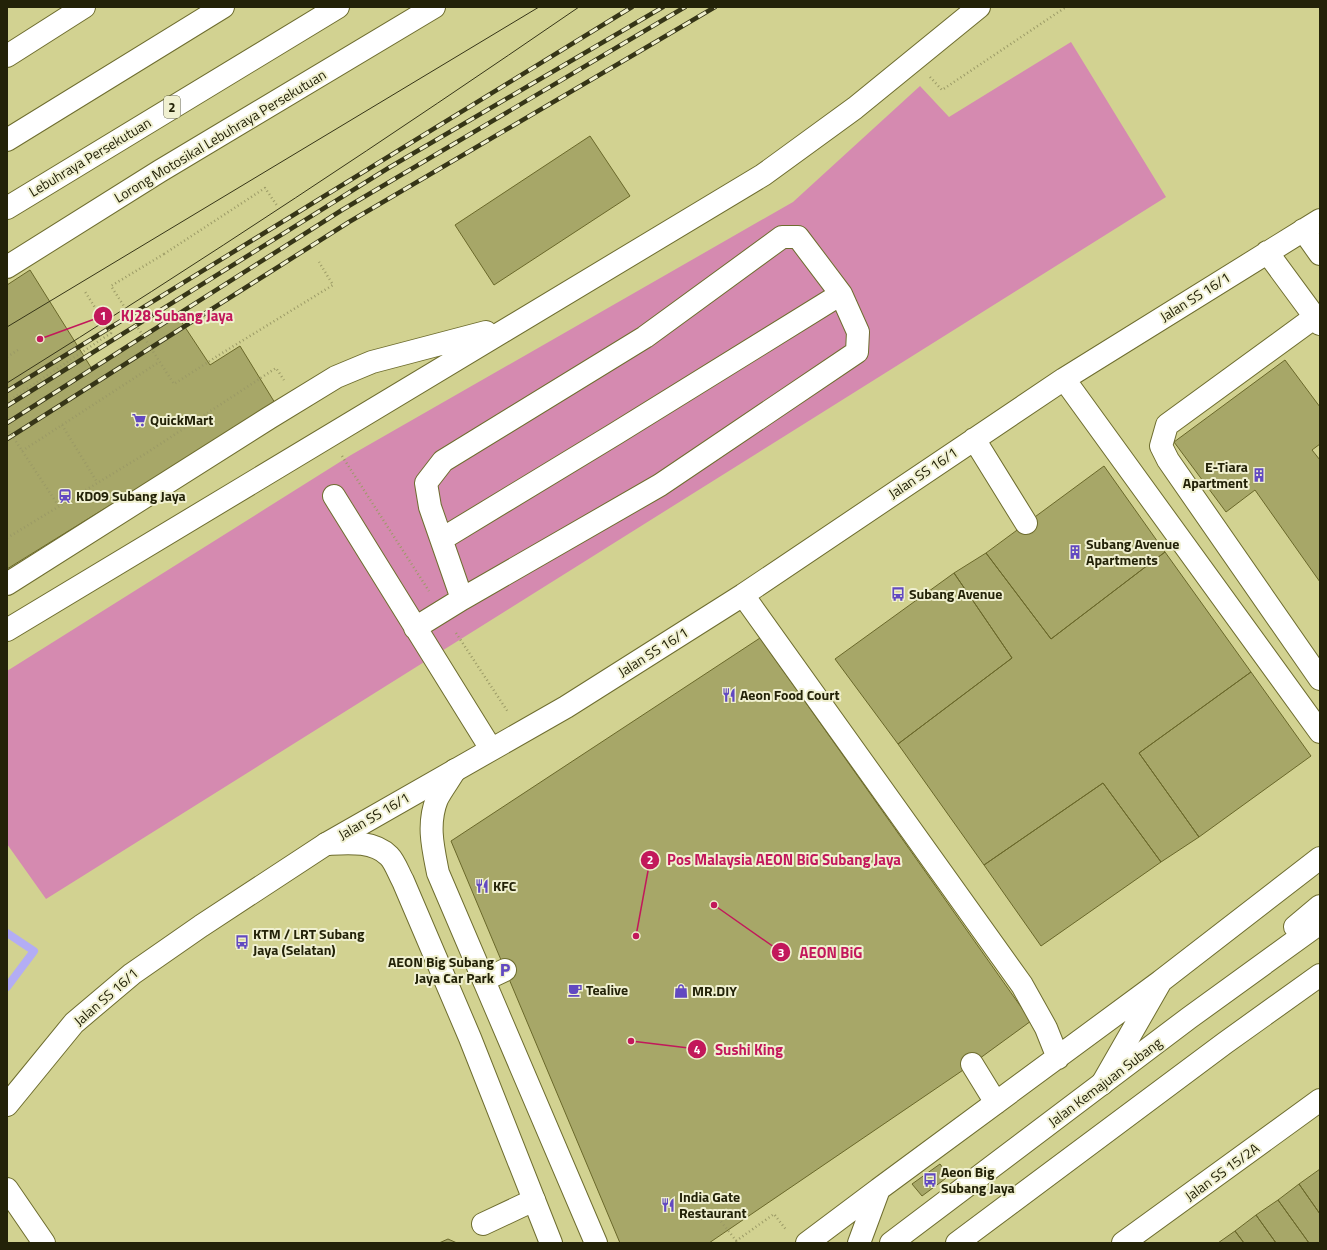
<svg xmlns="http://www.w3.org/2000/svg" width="1327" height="1250" viewBox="0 0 1327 1250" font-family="'Titillium Web',sans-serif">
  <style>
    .green { fill: #d58ab0 }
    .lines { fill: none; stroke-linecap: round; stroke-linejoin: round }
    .stream { stroke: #b3adf4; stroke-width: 8 }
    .building { fill: #a7a768; stroke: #6a682a }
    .minor-casing { stroke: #6e6d2f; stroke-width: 24 }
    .major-casing { stroke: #6e6d2f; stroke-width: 24 }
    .highway-casing { stroke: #6e6d2f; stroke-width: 24 }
    .path { stroke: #9b9a66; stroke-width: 2.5; stroke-dasharray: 1 3; stroke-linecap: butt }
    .minor { stroke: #fff; stroke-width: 22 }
    .major { stroke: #fff; stroke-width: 22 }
    .highway { stroke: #fff; stroke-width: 22 }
    .tram { stroke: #363517; stroke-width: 1 }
    .rail-casing { stroke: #363517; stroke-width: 4.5 }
    .rail { stroke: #f0f0d0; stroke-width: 3; stroke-dasharray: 9; stroke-linecap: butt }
    .path-bridge { stroke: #9b9a66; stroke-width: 2.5; stroke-dasharray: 1 3; stroke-linecap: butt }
    .labels { text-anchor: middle; stroke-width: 4; stroke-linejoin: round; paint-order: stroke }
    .shield { fill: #f0f0d0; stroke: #606044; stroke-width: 1 }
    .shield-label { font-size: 13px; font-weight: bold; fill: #232208 }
    .street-label { font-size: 14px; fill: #232208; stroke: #f0f0d0 }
    .poi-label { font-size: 14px; font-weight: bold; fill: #232208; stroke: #f0f0d0; text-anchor: start }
    .leader { fill: none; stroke: #c2185b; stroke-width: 1.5 }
    .callout-dot { fill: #c2185b; stroke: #f0f0d0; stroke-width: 1.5 }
    .mark-label { font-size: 12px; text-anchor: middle; font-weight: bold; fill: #fff }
    .callout-label { font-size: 15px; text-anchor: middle; font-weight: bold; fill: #c2185b; stroke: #f0f0d0; stroke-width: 4; stroke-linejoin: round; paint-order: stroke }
  </style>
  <rect width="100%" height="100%" fill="#d2d291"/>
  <path class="green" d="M1071 42 1166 197 46 899 7 844V671L351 455 793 202 920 86 949 117Z"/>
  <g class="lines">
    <path class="stream" d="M7 933 34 951 7 987"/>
  </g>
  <path class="building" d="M590 136 630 196 494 285 455 225Z
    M30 270 92 369 7 424V285Z
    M177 315 210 365 240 346 275 403 7 569V424Z
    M1285 360 1320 407V444L1312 450 1320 460V582L1255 490 1226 512 1174 442Z
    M1104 466 1165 552 1051 639 986 553Z
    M1165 552 1251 672 1139 753 1199 837 1161 862 1103 783 984 865 898 744 1012 658 954 573 986 553 1051 639Z
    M954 573 1012 658 898 744 835 659Z
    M760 638 1031 1021 972 1064 709 1243H620L451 841Z
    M1251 672 1311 756 1199 837 1139 753Z
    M1103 783 1161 862 1041 946 984 865Z
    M940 1164 949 1176 922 1196 912 1184Z
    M1320 1169V1214L1299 1184Z
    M1299 1184 1320 1214V1243H1309L1278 1200Z
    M1278 1200 1309 1243H1276L1256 1215Z
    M1256 1215 1276 1243H1244L1235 1231Z
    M1235 1231 1244 1243H1218Z
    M448 1239 457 1243H439Z"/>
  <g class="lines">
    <defs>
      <path id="minor" d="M7 56 84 7
        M1303 230 1320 254
        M1267 252 1320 324
        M7 267 160 171 434 7
        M1315 317 1167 425 1161 446 1168 460 1320 679
        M1064 379 1320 732
        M974 439 1026 523
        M334 496 491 749
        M442 539 615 434 841 294
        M7 584 269 418 336 377 372 362 486 332
        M743 595 1022 985 1046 1028 1058 1058
        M415 628 462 599 430 507 426 483 443 461 645 337 782 237H798L841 294 858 332 857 352 660 485 462 599
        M7 630 763 175 855 108 979 7
        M484 980 505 970
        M972 1064 996 1103
        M1102 1084 1161 981 1320 858
        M7 1105 74 1023 132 974 201 926 326 844 566 707 743 595 1064 379 1320 220
        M7 1189 44 1243
        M483 1224 534 1200
        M807 1243 879 1189
        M859 1243 879 1189 1161 981
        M1123 1243 1320 1100"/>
      <path id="major" d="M455 770C450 779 442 789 437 799 427 824 433 848 438 873L596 1243
        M326 844C347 843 373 840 389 856 395 862 399 874 403 881L470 1038 551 1243
        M1295 927 1320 906
        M891 1243 1189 1018 1320 923
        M957 1243 1225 1043 1320 975"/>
      <path id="highway" d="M7 140 223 7
        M7 208 338 7"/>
    </defs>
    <use href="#minor" class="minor-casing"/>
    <use href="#major" class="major-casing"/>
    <use href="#highway" class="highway-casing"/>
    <path class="path" d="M930 77 942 90 1066 7
      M164 254 265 188 278 207
      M219 355 333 285 319 262
      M7 357 18 350
      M62 425 97 482
      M22 451 159 362
      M342 456 429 591
      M7 538 145 454 276 368 284 380
      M456 633 508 712
      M711 1209 738 1243
      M736 1241 774 1214 787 1231"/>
    <use href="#minor" class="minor"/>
    <use href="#major" class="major"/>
    <use href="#highway" class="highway"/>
    <path class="tram" d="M7 327 539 7
      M7 383C201 262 391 136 579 7"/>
    <defs>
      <path id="rail" d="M7 391 632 7
        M7 406 390 167 663 7
        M7 423 342 210 685 7
        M7 439 349 222 715 7"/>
    </defs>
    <use href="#rail" class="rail-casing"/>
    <use href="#rail" class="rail"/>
    <path class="path-bridge" d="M164 254 111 286 174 384 219 355
      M7 402 111 333 84 290
      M7 428 58 505"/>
  </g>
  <defs>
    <symbol id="supermarket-bare" viewBox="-9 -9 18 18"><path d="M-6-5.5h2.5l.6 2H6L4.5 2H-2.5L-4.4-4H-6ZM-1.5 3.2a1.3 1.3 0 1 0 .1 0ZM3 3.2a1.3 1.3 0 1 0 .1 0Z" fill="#6249c1" stroke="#f0f0d0" stroke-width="2.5" paint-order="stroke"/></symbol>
    <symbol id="building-bare" viewBox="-9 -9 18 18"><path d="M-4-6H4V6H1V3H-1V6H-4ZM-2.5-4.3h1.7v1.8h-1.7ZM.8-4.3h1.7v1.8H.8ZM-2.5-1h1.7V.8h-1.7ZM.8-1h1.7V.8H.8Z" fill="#6249c1" stroke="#f0f0d0" stroke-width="2.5" paint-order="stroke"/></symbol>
    <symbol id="station-bare" viewBox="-9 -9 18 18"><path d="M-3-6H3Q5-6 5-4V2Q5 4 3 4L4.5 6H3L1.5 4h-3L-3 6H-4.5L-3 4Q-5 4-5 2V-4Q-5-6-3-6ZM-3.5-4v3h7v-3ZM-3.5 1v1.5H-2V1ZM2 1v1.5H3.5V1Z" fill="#6249c1" stroke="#f0f0d0" stroke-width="2.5" paint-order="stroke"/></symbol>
    <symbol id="bus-bare" viewBox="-9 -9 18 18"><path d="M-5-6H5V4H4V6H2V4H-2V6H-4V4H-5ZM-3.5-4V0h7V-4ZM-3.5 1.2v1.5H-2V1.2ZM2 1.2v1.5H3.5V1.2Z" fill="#6249c1" stroke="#f0f0d0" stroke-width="2.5" paint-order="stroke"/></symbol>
    <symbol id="restaurant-bare" viewBox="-9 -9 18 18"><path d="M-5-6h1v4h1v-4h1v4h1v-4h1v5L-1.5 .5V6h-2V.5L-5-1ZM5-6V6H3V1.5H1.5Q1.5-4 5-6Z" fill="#6249c1" stroke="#f0f0d0" stroke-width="2.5" paint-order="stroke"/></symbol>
    <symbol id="parking-bare" viewBox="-9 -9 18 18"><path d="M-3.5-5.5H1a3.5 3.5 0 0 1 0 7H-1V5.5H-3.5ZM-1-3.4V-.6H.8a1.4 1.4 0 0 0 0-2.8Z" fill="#6249c1" stroke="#f0f0d0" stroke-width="2.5" paint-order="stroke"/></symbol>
    <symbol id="cafe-bare" viewBox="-9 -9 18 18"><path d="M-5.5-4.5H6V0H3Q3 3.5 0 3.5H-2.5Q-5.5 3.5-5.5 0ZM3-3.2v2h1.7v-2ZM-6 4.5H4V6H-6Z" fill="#6249c1" stroke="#f0f0d0" stroke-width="2.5" paint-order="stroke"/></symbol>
    <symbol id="shop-bare" viewBox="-9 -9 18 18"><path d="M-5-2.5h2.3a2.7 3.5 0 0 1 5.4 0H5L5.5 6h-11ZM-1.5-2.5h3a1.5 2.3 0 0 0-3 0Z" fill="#6249c1" stroke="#f0f0d0" stroke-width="2.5" paint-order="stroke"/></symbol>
  </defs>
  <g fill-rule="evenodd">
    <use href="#supermarket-bare" x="129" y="410" width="20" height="20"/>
    <use href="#building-bare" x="1249" y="465" width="20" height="20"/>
    <use href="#station-bare" x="55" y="486" width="20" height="20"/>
    <use href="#building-bare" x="1065" y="542" width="20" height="20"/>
    <use href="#bus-bare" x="888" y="584" width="20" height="20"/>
    <use href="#restaurant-bare" x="719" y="685" width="20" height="20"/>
    <use href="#restaurant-bare" x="472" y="876" width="20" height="20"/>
    <use href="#bus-bare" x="232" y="932" width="20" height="20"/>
    <use href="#parking-bare" x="495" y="960" width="20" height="20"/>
    <use href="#cafe-bare" x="565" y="980" width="20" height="20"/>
    <use href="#shop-bare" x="671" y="981" width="20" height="20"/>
    <use href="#bus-bare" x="920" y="1170" width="20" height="20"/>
    <use href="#restaurant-bare" x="658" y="1195" width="20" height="20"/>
  </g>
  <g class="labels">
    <rect class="shield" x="164" y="96" width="16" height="22" rx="3"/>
    <g class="shield-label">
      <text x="172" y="112">2</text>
    </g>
    <g class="street-label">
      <text transform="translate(220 136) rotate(-31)" y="5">Lorong Motosikal Lebuhraya Persekutuan</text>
      <text transform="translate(90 157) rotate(-31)" y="5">Lebuhraya Persekutuan</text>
      <text transform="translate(1195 297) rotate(-32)" y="5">Jalan SS 16/1</text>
      <text transform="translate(923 473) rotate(-34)" y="5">Jalan SS 16/1</text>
      <text transform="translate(653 652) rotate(-32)" y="5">Jalan SS 16/1</text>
      <text transform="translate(374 816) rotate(-30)" y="5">Jalan SS 16/1</text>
      <text transform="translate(106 997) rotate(-41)" y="5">Jalan SS 16/1</text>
      <text transform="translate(1105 1082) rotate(-37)" y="5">Jalan Kemajuan Subang</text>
      <text transform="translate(1222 1172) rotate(-36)" y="5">Jalan SS 15/2A</text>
    </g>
    <g class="poi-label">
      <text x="150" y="425">QuickMart</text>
      <text x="1248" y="472" text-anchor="end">E-Tiara<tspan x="1248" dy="16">Apartment</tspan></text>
      <text x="76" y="501">KD09 Subang Jaya</text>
      <text x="1086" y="549">Subang Avenue<tspan x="1086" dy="16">Apartments</tspan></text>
      <text x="909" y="599">Subang Avenue</text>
      <text x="740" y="700">Aeon Food Court</text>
      <text x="493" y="891">KFC</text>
      <text x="253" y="939">KTM / LRT Subang<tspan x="253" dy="16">Jaya (Selatan)</tspan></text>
      <text x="494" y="967" text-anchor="end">AEON Big Subang<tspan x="494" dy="16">Jaya Car Park</tspan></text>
      <text x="586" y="995">Tealive</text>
      <text x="692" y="996">MR.DIY</text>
      <text x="941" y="1177">Aeon Big<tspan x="941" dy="16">Subang Jaya</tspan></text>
      <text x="679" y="1202">India Gate<tspan x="679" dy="16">Restaurant</tspan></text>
    </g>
  </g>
  <path class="leader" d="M40 339L103 316M636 936L650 860M714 905L781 952M631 1041L697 1049"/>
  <g class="callout-dot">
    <circle cx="40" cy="339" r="4"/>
    <circle cx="636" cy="936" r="4"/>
    <circle cx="714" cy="905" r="4"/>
    <circle cx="631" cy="1041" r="4"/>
    <circle cx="103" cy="316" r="10"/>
    <circle cx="650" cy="860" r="10"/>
    <circle cx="781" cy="952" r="10"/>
    <circle cx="697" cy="1049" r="10"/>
  </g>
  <g class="mark-label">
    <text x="103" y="320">1</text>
    <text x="650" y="864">2</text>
    <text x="781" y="957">3</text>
    <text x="697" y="1054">4</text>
  </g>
  <g class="callout-label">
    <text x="177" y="321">KJ28 Subang Jaya</text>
    <text x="784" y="865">Pos Malaysia AEON BiG Subang Jaya</text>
    <text x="831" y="958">AEON BiG</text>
    <text x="749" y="1055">Sushi King</text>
  </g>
  <rect width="1327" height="1250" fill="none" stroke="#232208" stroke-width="16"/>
</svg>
